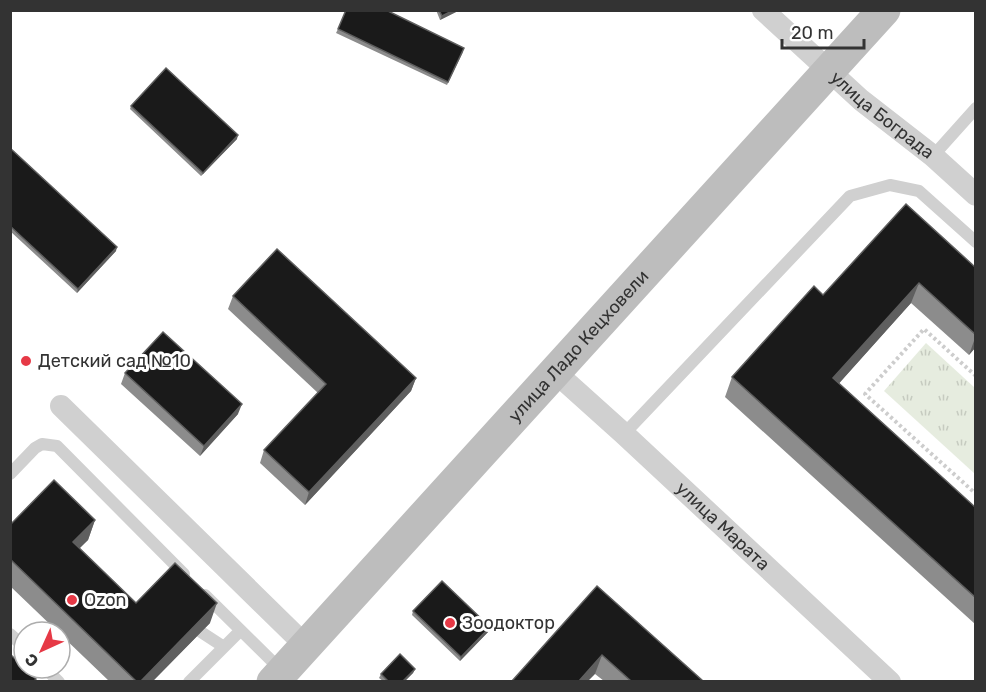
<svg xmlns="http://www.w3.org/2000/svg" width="986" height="692" viewBox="0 0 986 692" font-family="Rubik,sans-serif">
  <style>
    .park { fill: url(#park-tufts) }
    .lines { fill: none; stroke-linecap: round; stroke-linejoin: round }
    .path { stroke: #cdcdcd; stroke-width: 4; stroke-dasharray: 3 3; stroke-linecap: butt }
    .service { stroke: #d0d0d0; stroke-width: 12 }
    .minor { stroke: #d0d0d0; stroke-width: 22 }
    .secondary { stroke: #bdbdbd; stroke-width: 33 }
    .wall { fill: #8c8c8c }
    .shaded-wall { fill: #5f5f5f }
    .building { fill: #1a1a1a; stroke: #5f5f5f; stroke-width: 1.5 }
    .poi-dot { fill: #e63946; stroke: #fff; stroke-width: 2 }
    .labels { text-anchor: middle; stroke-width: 6; stroke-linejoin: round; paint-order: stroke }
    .street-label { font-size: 18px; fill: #333; stroke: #fff }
    .poi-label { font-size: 18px; fill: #333; stroke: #fff; text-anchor: start }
  </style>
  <defs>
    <pattern id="park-tufts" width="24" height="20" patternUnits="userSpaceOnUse" patternTransform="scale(1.5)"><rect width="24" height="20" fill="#e6ecdf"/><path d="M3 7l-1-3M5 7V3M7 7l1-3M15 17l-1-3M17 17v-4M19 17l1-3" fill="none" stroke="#c6cbc0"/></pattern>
  </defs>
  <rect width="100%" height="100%" fill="#fff"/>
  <path class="park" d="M926 343 975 388V474L884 391Z"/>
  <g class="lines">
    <path class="path" d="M976 376 924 329 865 394 976 494"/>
    <path class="service" d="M933 156 976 108
      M624 434 850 196 890 185 919 191 976 242
      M10 474 35 448 42 444 57 446 184 574
      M205 595 282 671
      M201 632 224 647
      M10 634 24 647
      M45 668 59 682
      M189 682 240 631"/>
    <g class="minor">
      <path id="s1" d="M763 10 861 100 933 156 976 195"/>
      <path id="s2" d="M555 372 624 434 890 682"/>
      <path d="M61 406 306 646"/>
    </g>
    <path class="secondary" id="s3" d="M273 682 884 10"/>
  </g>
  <path class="wall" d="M436 10H460L440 20Z
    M338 29 463 52 447 85 336 33Z
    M131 106 237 139 201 176 130 109Z
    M10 148 116 251 77 293 10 231Z
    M975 267V348L969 355 911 303 839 383 975 507V624L725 397 732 377 823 295Z
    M233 296 416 378 411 391 305 505 260 463 264 450 318 393 228 309Z
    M125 373 238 414 200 456 121 384Z
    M95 520 88 540 79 548 136 603 210 623 153 681H109L60 634V632H58L10 586V525Z
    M597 586 703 681H604L595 674Z
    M413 611 489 631 460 661 412 615Z
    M415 669 413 673 405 681H383L379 678 381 674Z"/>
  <path class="shaded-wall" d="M454 10H460L440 20 442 16Z
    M238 135 237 139 201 176 203 173Z
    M117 247 116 251 77 293 78 289Z
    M919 283 911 303 826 398 833 378Z
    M975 338V348L969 355Z
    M416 378 411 391 305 505 309 492Z
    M242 404 238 414 200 456 204 446Z
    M95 520 88 540 66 562 73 542Z
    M217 603 210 623 153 681H141Z
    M490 627 489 631 460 661 461 657Z
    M602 655 595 674 588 681H579Z
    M415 669 413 673 405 681H403Z"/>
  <path class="building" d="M346 10H386L464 48 448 82 338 29Z
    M439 10H454L442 16Z
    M166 68 238 135 203 173 131 106Z
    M10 148 117 247 78 289 10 226Z
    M906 204 975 267V334L919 283 833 378 975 507V597L732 377 814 286 823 295Z
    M277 249 416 378 309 492 264 450 326 384 233 296Z
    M163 332 242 404 204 446 125 373Z
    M54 480 95 520 73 542 136 603 175 563 217 603 141 681H136L10 559V525Z
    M442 581 490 627 461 657 413 611Z
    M597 586 703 681H631L602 655 579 681H512Z
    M10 654 36 679 34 681H10Z
    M400 654 415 669 403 681H388L381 674Z"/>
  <g class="poi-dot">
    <circle cx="26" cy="361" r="6"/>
    <circle cx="72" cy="600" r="6"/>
    <circle cx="450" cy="623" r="6"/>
  </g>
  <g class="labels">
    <g class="street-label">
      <text dy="6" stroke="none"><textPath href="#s1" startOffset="159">улица Бограда</textPath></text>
      <text dy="6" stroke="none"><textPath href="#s3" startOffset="454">улица Ладо Кецховели</textPath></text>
      <text dy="6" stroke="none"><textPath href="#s2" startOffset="228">улица Марата</textPath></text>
    </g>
    <g class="poi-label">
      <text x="38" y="367">Детский сад №10</text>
      <text x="84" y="606">Ozon</text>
      <text x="462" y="629">Зоодоктор</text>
    </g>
  </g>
  <rect width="986" height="692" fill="none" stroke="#333333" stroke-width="24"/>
  <g transform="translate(42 650) rotate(225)"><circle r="28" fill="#ffffff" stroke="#adadad" stroke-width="1.5"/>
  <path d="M0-4.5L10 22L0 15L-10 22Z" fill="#e63946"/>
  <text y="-9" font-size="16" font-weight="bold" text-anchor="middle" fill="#333333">С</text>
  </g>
  <path d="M782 39v9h82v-9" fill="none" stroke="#333333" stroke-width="3"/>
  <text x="791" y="39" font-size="18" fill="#333333" stroke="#ffffff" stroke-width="4.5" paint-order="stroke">20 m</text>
</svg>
